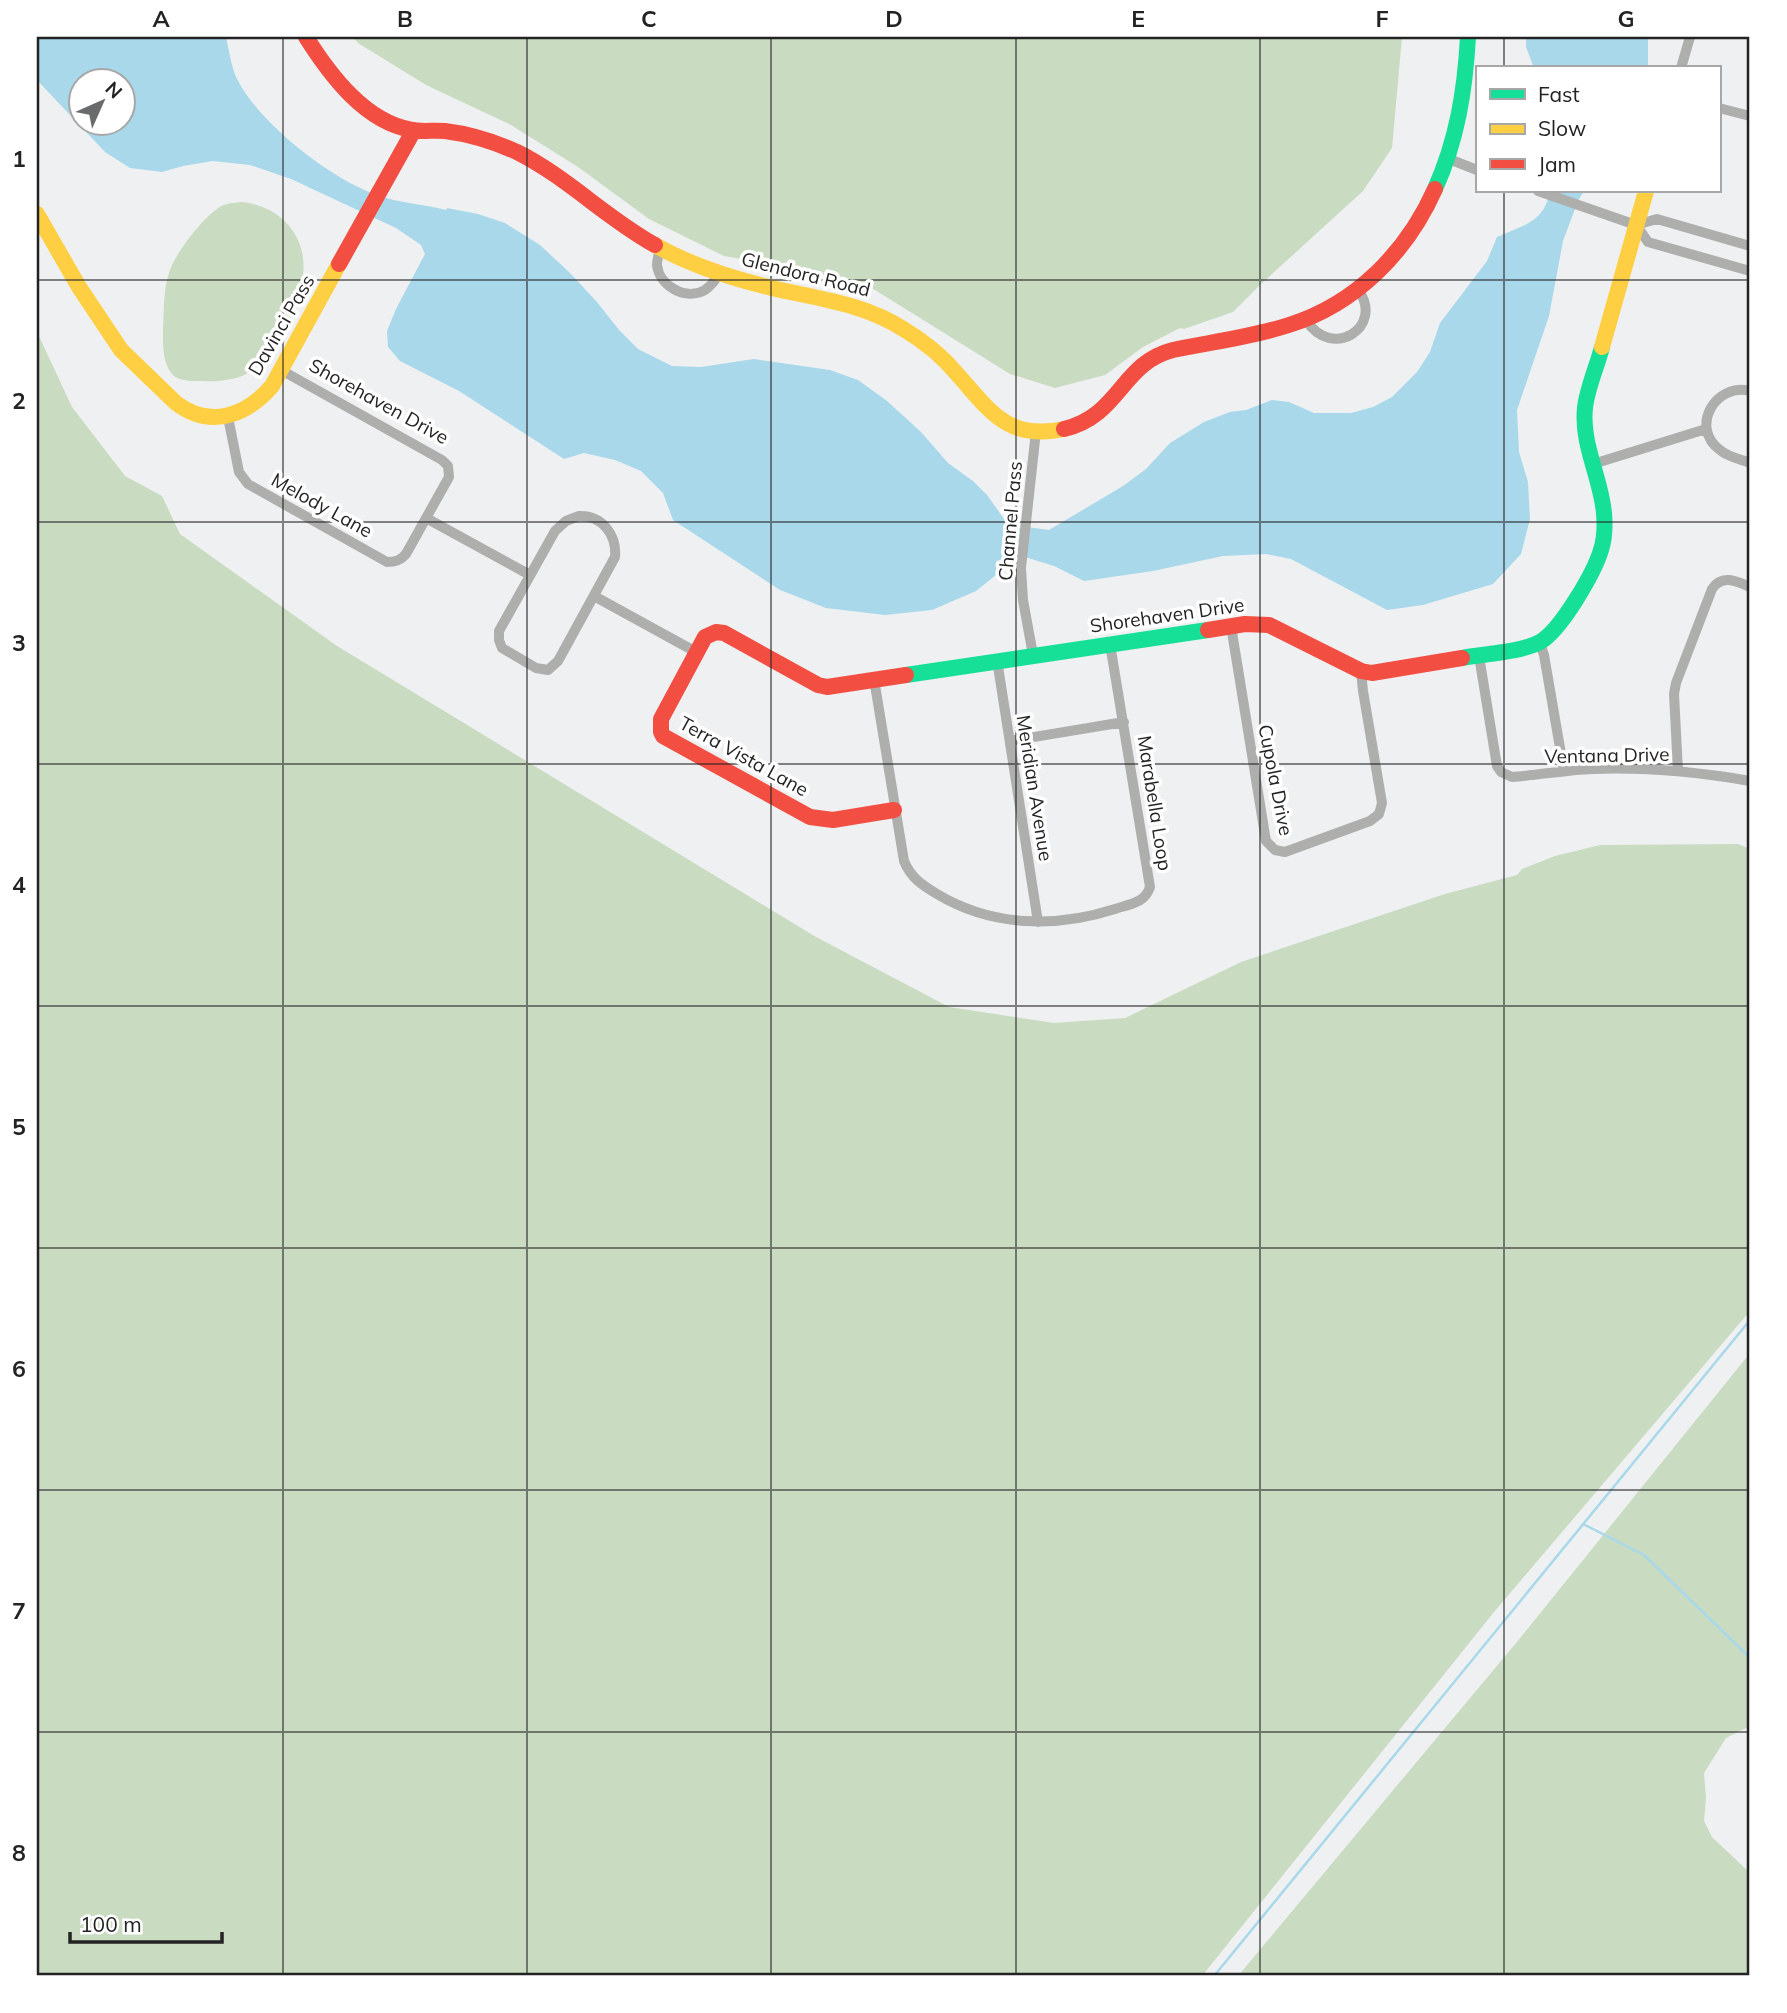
<svg xmlns="http://www.w3.org/2000/svg" width="1787" height="2013" viewBox="0 0 1787 2013" font-family="Mulish,sans-serif">
  <style>
    .green { fill: #c9dbc1 }
    .water { fill: #a8d8ea; fill-rule: evenodd }
    .lines { fill: none; stroke-linecap: round; stroke-linejoin: round }
    .stream { stroke: #a8d8ea; stroke-width: 2.5 }
    .street { stroke: #aeaead; stroke-width: 10 }
    .fast { stroke: #16e098; stroke-width: 16 }
    .slow { stroke: #ffcf43; stroke-width: 16 }
    .jam { stroke: #f24e42; stroke-width: 16 }
    .grid { fill: none; stroke: #232324; stroke-width: 2; stroke-opacity: 0.55 }
    .labels { text-anchor: middle; stroke-width: 7; stroke-linejoin: round; paint-order: stroke }
    .street-label { font-size: 19px; fill: #232324; stroke: #fff }
    .neatline { fill: none; stroke: #232324; stroke-width: 2.5 }
    .grid-label { font-size: 23px; text-anchor: middle; font-weight: bold; fill: #232324 }
  </style>
  <rect width="100%" height="100%" fill="#eff0f2"/>
  <path class="green" d="M353 37H1402L1392 148 1363 191 1260 285 1233 312 1184 329 1180 328 1143 347 1105 375 1055 388 1010 374 867 285 793 268 724 256 649 219 578 167 511 125 426 85 358 43Z
    M242 202C269 205 293 221 301 248 313 287 280 359 242 376 232 380 215 382 205 381 196 381 182 382 174 376 162 365 163 345 163 331 164 312 163 291 169 273 174 255 201 220 217 209 224 203 232 203 242 202Z
    M37 332 72 407 125 476 162 496 180 534 337 646 816 937 949 1007 1054 1023 1125 1018 1241 962 1445 894 1517 875 1522 869 1555 856 1600 845 1738 844 1750 849V1311L1494 1612 1202 1976H37Z
    M1750 1353V1730L1746 1728 1726 1738 1704 1773 1706 1798 1704 1821 1712 1837 1750 1873V1976H1238L1521 1637Z"/>
  <path class="water" d="M37 37H226C229 50 231 66 237 79 259 123 330 179 377 195 399 203 423 204 446 210L447 208 478 214 505 223 540 245 569 272 597 302 619 330 638 349 672 366 701 367 754 359 830 370 858 380 887 401 921 432 948 463 973 481 987 495 1004 519 1027 527 1049 530 1123 486 1146 469 1170 443 1204 422 1230 412 1246 410 1272 400 1289 402 1314 413H1351L1373 407 1392 397 1417 372 1430 352 1440 323 1487 261 1497 237C1523 225 1544 223 1550 191H1584L1578 201 1563 241 1549 316 1517 410 1519 452 1528 482 1530 519 1521 554 1493 584 1423 605 1387 610 1291 559 1266 554 1223 556 1153 571 1084 581 1054 566 1025 557 1001 571 976 591 932 610 885 615 826 608 780 590 673 520 663 493 641 471 615 460 584 453 564 459 459 391 400 361 388 347 387 331 396 309 425 254 421 245 396 228 291 179 250 165 213 161 183 166 162 172 130 168 105 152 37 80ZM80 80H122V122H80Z
    M1526 37H1648V68H1534L1526 47Z"/>
  <g class="lines">
    <path class="stream" d="M1583 1524 1644 1555 1750 1658
      M1214 1976 1750 1320"/>
    <path class="street" d="M1681 68 1690 37
      M1719 108 1750 116
      M1449 159 1477 170
      M1538 191 1636 225 1648 242 1750 271
      M1636 225 1657 219 1750 246
      M660 248C659 254 657 259 657 265 659 286 686 301 705 290 711 286 716 279 720 273
      M1306 320C1332 361 1384 327 1359 291
      M1750 391C1716 382 1689 427 1720 450 1728 457 1740 459 1750 463
      M228 417 239 472 248 484 387 562C396 562 401 560 406 554L449 477 448 466 442 460 281 370
      M1593 464 1706 429
      M579 516C602 515 617 535 615 557L558 661 548 670 536 668 502 648 499 640V631L555 531 566 521Z
      M426 518 530 575
      M594 596 696 652
      M1231 626 1266 841 1275 850 1285 852 1370 821 1379 814 1382 803 1363 691 1361 671
      M1540 643 1544 655 1564 771
      M1033 655 1023 600 1021 568 1036 431
      M1479 656 1497 766 1501 772 1512 777C1539 775 1566 770 1593 769 1646 767 1698 772 1750 781
      M997 660 1038 922
      M874 679 904 861C911 878 922 885 937 894 992 927 1056 928 1115 909 1130 904 1145 903 1150 887L1110 644
      M1010 741 1124 722
      M1678 771 1674 694 1676 683 1712 589C1722 574 1736 581 1750 587"/>
    <path class="fast" d="M1435 189C1457 140 1465 91 1468 37
      M1462 658C1483 654 1522 652 1540 642 1561 630 1594 573 1601 550 1605 538 1605 525 1604 513 1601 478 1581 444 1585 408 1587 388 1597 367 1602 347
      M906 675 1208 630"/>
    <path class="slow" d="M37 214 79 287 121 350 176 403C210 429 246 416 272 386L339 264
      M655 245C695 268 740 281 785 291 828 300 868 306 905 330 925 342 943 357 958 375 990 411 1008 441 1064 429
      M1602 347 1646 191"/>
    <path class="jam" d="M306 37C330 75 365 122 412 130 423 132 434 130 445 131 469 134 495 142 517 152 567 177 606 218 655 245
      M339 264 414 130
      M1064 429C1120 416 1121 363 1173 350 1212 342 1252 337 1289 325 1356 304 1407 252 1435 189
      M1208 630 1245 624 1269 625 1361 671 1372 673 1462 658
      M894 810 833 820 810 817 663 736 661 732V719L705 637 716 632 724 633 818 685 827 687 906 675"/>
  </g>
  <path class="grid" d="M283 37V1976M527 37V1976M771 37V1976M1016 37V1976M1260 37V1976M1504 37V68M1504 191V1976M37 280H1750M37 522H1750M37 764H1750M37 1006H1750M37 1248H1750M37 1490H1750M37 1732H1750"/>
  <g class="labels">
    <g class="street-label">
      <text transform="translate(806 274) rotate(14)" y="7">Glendora Road</text>
      <text transform="translate(281 325) rotate(-60)" y="7">Davinci Pass</text>
      <text transform="translate(379 401) rotate(29)" y="7">Shorehaven Drive</text>
      <text transform="translate(322 505) rotate(29)" y="7">Melody Lane</text>
      <text transform="translate(1010 521) rotate(-85)" y="7">Channel Pass</text>
      <text transform="translate(1167 615) rotate(-8)" y="7">Shorehaven Drive</text>
      <text transform="translate(1607 755) rotate(-1)" y="7">Ventana Drive</text>
      <text transform="translate(744 756) rotate(29)" y="7">Terra Vista Lane</text>
      <text transform="translate(1276 780) rotate(79)" y="7">Cupola Drive</text>
      <text transform="translate(1035 788) rotate(81)" y="7">Meridian Avenue</text>
      <text transform="translate(1155 803) rotate(81)" y="7">Marabella Loop</text>
    </g>
  </g>
  <rect width="1787" height="2013" fill="none" stroke="#ffffff" stroke-width="77"/>
  <rect x="1476" y="66" width="245" height="126" fill="#ffffff" stroke="#a7a7a7" stroke-width="2"/>
  <rect x="1490" y="89" width="35" height="10" fill="#16e098" stroke="#a7a7a7" stroke-width="2"/>
  <text x="1538" y="102" font-size="21" fill="#232324">Fast</text>
  <rect x="1490" y="124" width="35" height="10" fill="#ffcf43" stroke="#a7a7a7" stroke-width="2"/>
  <text x="1538" y="136" font-size="21" fill="#232324">Slow</text>
  <rect x="1490" y="159" width="35" height="10" fill="#f24e42" stroke="#a7a7a7" stroke-width="2"/>
  <text x="1538" y="172" font-size="21" fill="#232324">Jam</text>
  <g transform="translate(102 102) rotate(45)"><circle r="33" fill="#ffffff" stroke="#a7a7a7" stroke-width="2"/>
  <path d="M0-5L12 26L0 18L-12 26Z" fill="#6a6b6c"/>
  <text y="-10" font-size="19" font-weight="bold" text-anchor="middle" fill="#232324">N</text>
  </g>
  <path d="M70 1932v10h152v-10" fill="none" stroke="#232324" stroke-width="3.5"/>
  <text x="80" y="1932" font-size="21" fill="#232324" stroke="#ffffff" stroke-width="5" paint-order="stroke">100 m</text>
  <rect x="38" y="38" width="1710" height="1936" class="neatline"/>
  <g class="grid-label">
    <text x="161" y="27">A</text>
    <text x="405" y="27">B</text>
    <text x="649" y="27">C</text>
    <text x="894" y="27">D</text>
    <text x="1138" y="27">E</text>
    <text x="1382" y="27">F</text>
    <text x="1626" y="27">G</text>
    <text x="19" y="167">1</text>
    <text x="19" y="409">2</text>
    <text x="19" y="651">3</text>
    <text x="19" y="893">4</text>
    <text x="19" y="1135">5</text>
    <text x="19" y="1377">6</text>
    <text x="19" y="1619">7</text>
    <text x="19" y="1861">8</text>
  </g>
</svg>
